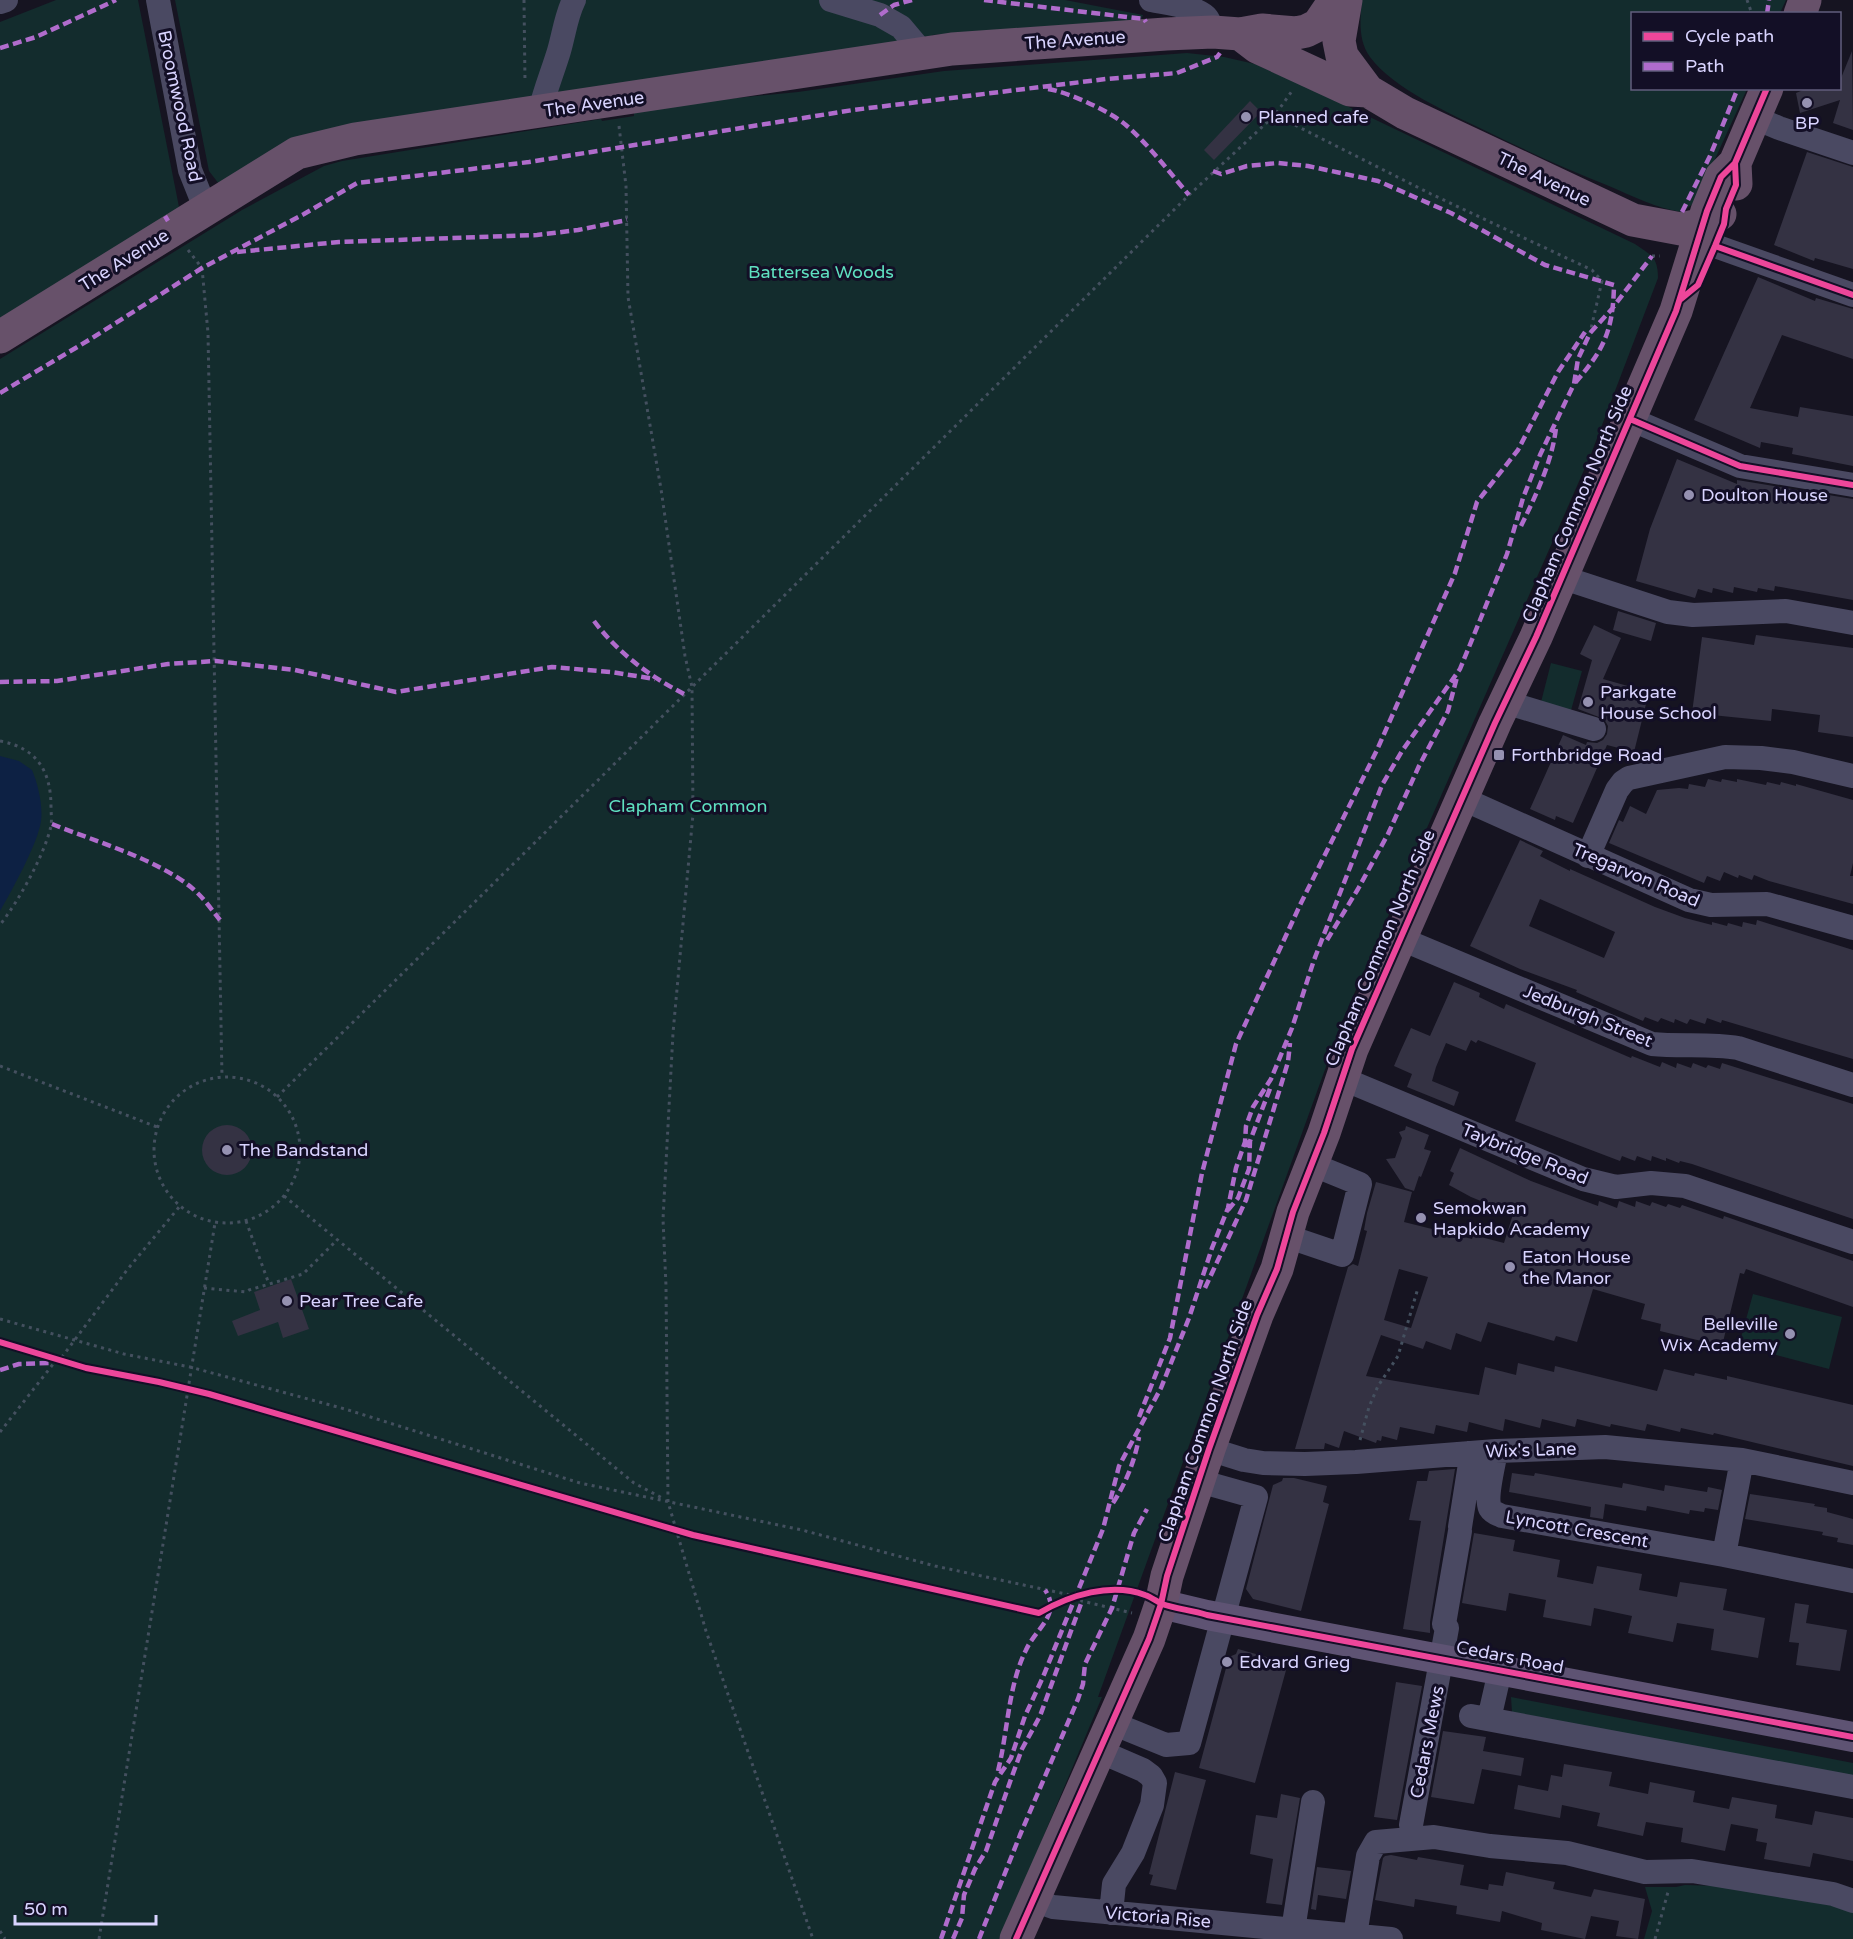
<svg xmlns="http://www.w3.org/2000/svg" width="1853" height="1939" viewBox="0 0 1853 1939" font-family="'Varela Round',sans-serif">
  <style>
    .green { fill: #132c2d }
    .water { fill: #0d2144 }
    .building { fill: #343243; fill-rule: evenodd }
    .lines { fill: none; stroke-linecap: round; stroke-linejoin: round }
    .path { stroke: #44505f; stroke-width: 3; stroke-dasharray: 3 4.5; stroke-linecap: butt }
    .minor { stroke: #4a4962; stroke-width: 24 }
    .major { stroke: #5e5373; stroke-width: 30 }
    .highway { stroke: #67516a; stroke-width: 33 }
    .quiet { stroke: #b06ccc; stroke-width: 4.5; stroke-dasharray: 9 4.5; stroke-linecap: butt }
    .cycleway-casing { stroke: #130f26; stroke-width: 10 }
    .cycleway { stroke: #ed469a; stroke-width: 6 }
    .poi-dot { fill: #9591b1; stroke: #130f26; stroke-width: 2 }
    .labels { text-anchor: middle; stroke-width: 6; stroke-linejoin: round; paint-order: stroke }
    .street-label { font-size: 18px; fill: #d9d4ff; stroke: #130f26 }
    .poi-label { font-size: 18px; fill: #d9d4ff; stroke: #130f26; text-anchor: start }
    .park-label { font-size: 18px; fill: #5fe0c0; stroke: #130f26 }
  </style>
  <rect width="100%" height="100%" fill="#161421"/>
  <path class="green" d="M56 0H138L180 212 0 326V22Z
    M175 0H1065L1143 15 1141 20 932 35 930 42 816 57 219 184 209 171Z
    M1362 0H1786L1780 13 1632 14V88L1747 89 1700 192 1694 203 1682 212C1656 208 1632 196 1609 186 1566 169 1525 150 1484 130 1449 113 1394 89 1370 57 1358 41 1360 19 1362 0Z
    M1187 53 1224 57 1255 64 1307 87 1635 244C1651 255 1658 257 1658 278L1591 454 1344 1017 1098 1697H1102L1029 1871 999 1939H0V359L242 210 324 166 342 161 601 119 602 121 634 116V108L798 92 944 71Z
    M1551 663 1582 671 1570 714 1540 706Z
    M1753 1294 1842 1317 1829 1369 1739 1345Z
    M1511 1697 1853 1763V1777L1512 1712Z
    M1685 1885 1721 1886 1853 1909V1939H1644L1652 1911 1645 1887H1676Z"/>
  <path class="water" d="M0 756 19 761 32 770C38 784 43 806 41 821 38 843 12 890 0 911Z"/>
  <path class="building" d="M1852 51 1853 130 1833 123 1840 100 1800 113 1796 93 1808 88H1839V83Z
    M1250 101 1261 112 1214 160 1204 150Z
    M1807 152 1853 167V269L1815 258 1814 261 1774 245Z
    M1758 277 1815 301 1816 298 1853 309V359L1782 335 1750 408 1798 417 1800 407 1853 416V466L1792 454 1793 448 1761 442 1760 448 1694 420Z
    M1677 459 1737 484V480L1853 499V600L1775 586 1774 591 1758 588 1757 592 1734 587 1733 593 1713 588 1712 593 1698 589 1695 598 1636 581 1650 529Z
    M1618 611 1656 623 1651 641 1613 630Z
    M1594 625 1621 638 1603 679 1649 692 1634 752 1607 745 1573 823 1556 816 1555 820 1530 809 1563 735 1586 745 1587 742 1597 743 1603 740 1607 734 1608 726 1604 719 1578 709 1592 660 1580 654Z
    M1756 635 1853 648V737L1818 732 1820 715 1772 709 1771 721 1692 713 1702 637 1754 645Z
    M1708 779 1721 782 1722 779 1737 782V779L1766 785 1767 782 1780 785 1781 782 1796 786V784L1853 800V863L1850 876H1853V904L1769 881 1754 875 1752 880 1739 875 1738 878 1724 872 1720 881 1707 876 1704 883 1609 843 1619 820 1623 822 1630 806 1646 814 1657 790 1679 788 1688 789 1689 784 1705 787Z
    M1520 840 1543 851 1540 856 1570 871V869L1655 907 1685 918 1712 925V922L1727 926 1728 923 1742 927 1743 922 1756 925 1757 920 1853 950V1059L1722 1020 1721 1023 1707 1018 1705 1024 1690 1019 1687 1024 1675 1019 1674 1023 1661 1018 1658 1022 1645 1017 1643 1021 1576 992 1577 990 1520 969 1470 946ZM1540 899 1615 932 1604 958 1529 926Z
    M1454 982 1480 993 1479 997 1504 1009 1506 1004 1631 1058 1632 1056 1660 1067 1662 1062 1676 1068 1677 1063 1691 1068 1693 1063 1706 1068 1708 1065 1720 1069 1722 1063 1853 1104V1219L1692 1164 1680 1161 1679 1163 1666 1158V1161L1652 1156 1651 1161 1637 1156 1635 1161 1622 1156 1620 1161 1515 1121 1536 1063 1478 1040 1476 1043 1471 1040 1466 1051 1446 1043 1436 1067 1432 1081 1459 1092 1454 1106 1407 1087 1412 1074 1394 1066 1400 1052 1411 1028 1430 1036Z
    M202 1150a25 25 0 1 1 50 0a25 25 0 1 1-50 0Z
    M1406 1126 1429 1135 1424 1149 1431 1151 1421 1177 1419 1176 1414 1191 1405 1188 1386 1159 1395 1158 1402 1138 1399 1132 1405 1130Z
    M1460 1148 1531 1181 1598 1206 1599 1201 1617 1208 1619 1201 1635 1207 1636 1201 1650 1206 1652 1202 1666 1207 1668 1204 1680 1208 1682 1205 1723 1219 1724 1216 1853 1261V1307L1746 1269 1744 1274 1740 1273 1722 1346 1660 1331 1661 1324 1641 1319 1645 1304 1593 1289 1577 1342 1556 1336 1554 1341 1488 1322 1481 1342 1456 1333 1451 1350 1426 1341 1423 1349 1381 1335 1366 1376 1479 1395 1485 1367 1516 1375 1518 1363 1554 1372 1555 1366 1657 1391 1664 1369 1694 1376 1695 1373 1727 1380V1376L1853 1405V1466L1714 1433 1713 1435 1681 1428 1680 1432 1647 1424 1645 1431 1611 1424 1610 1427 1577 1419 1575 1427 1542 1419 1540 1428 1505 1419 1503 1431 1469 1422 1467 1432 1436 1425 1434 1434 1400 1427 1397 1440 1382 1436 1381 1441 1377 1440 1376 1443 1344 1431 1339 1448 1325 1443 1324 1449H1295L1348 1267 1353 1264 1358 1266 1367 1231 1364 1230 1367 1213 1376 1182 1412 1192 1404 1222 1472 1239 1473 1235 1504 1243 1513 1214 1471 1197 1449 1185 1454 1173 1450 1171ZM1399 1269 1428 1277 1411 1328 1384 1320Z
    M291 1279 309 1329 283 1338 278 1322 238 1336 232 1321 260 1310 254 1292Z
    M1455 1469 1430 1622V1633L1403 1629 1421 1521 1409 1520 1417 1481H1427L1429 1471Z
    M1512 1473 1534 1476 1535 1473 1622 1488 1623 1483 1664 1491 1665 1485 1707 1492 1708 1487 1722 1490 1718 1510 1705 1508 1704 1512 1690 1510 1689 1514 1647 1506 1646 1511 1605 1504 1603 1519 1590 1517 1591 1507 1509 1492Z
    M1283 1478H1294L1327 1486 1323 1502 1329 1504 1301 1611 1253 1599 1246 1589 1273 1485 1282 1481Z
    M1750 1494 1815 1504 1814 1506 1827 1508V1512L1853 1519V1545L1837 1542 1838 1538 1822 1535 1823 1532 1745 1519Z
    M1474 1533 1515 1540 1513 1551 1560 1560 1557 1577 1593 1584 1597 1566 1642 1574 1639 1590 1677 1597 1680 1582 1727 1589 1723 1610 1765 1618 1758 1658 1711 1650 1714 1629 1677 1623 1673 1642 1628 1633 1632 1616 1594 1608 1591 1626 1543 1617 1546 1600 1509 1593 1506 1611 1462 1603Z
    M1795 1603 1809 1605 1806 1623 1847 1630 1840 1671 1796 1665 1799 1643 1789 1642Z
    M1238 1649 1288 1663 1255 1783 1199 1768 1229 1657 1236 1654Z
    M1396 1682 1422 1686 1397 1820 1374 1817Z
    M1443 1731 1486 1737 1483 1751 1524 1758 1521 1776 1482 1769 1474 1804 1431 1797Z
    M1564 1764 1612 1772 1609 1786 1648 1794 1650 1782 1695 1791 1693 1802 1729 1809 1732 1797 1777 1805 1775 1818 1812 1825 1815 1811 1853 1818V1861L1813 1853 1810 1867 1764 1859 1767 1843 1756 1841 1758 1829 1731 1824 1725 1851 1681 1842 1683 1828 1646 1822 1643 1836 1597 1826 1600 1813 1562 1805 1560 1818 1514 1809 1518 1785 1548 1791 1551 1775 1562 1777Z
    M1175 1772 1206 1780 1176 1890 1150 1885 1153 1875 1149 1874Z
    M1281 1794 1300 1798 1282 1905 1266 1903 1273 1859 1250 1854 1256 1815 1277 1818Z
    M1391 1855 1417 1860 1418 1857 1464 1865 1460 1885 1488 1890 1489 1884 1503 1886 1506 1872 1555 1882 1553 1889 1591 1897 1594 1889 1645 1899 1638 1939 1616 1936 1619 1921 1591 1916 1585 1939 1541 1930 1542 1923 1502 1911 1500 1922 1456 1914 1457 1906 1415 1899 1414 1907 1375 1900 1383 1858 1385 1856Z
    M1317 1867 1351 1871 1346 1899 1318 1895 1316 1910 1311 1909Z"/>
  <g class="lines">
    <path class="path" d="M524 0 525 82
      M1747 0 1752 14
      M1275 115 1431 194 1592 270 1602 281 1590 333
      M619 126 626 186 628 297 661 489 685 656 692 687 693 814 673 1033 663 1219 666 1286 668 1502 706 1631 813 1939
      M188 250 202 268 208 333 222 1077
      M1652 256H1660
      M0 741C37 748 51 771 51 807 51 813 52 820 51 826 44 856 19 900 0 925
      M0 1066 157 1127
      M154 1150a73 73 0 1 1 146 0a73 73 0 1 1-146 0Z
      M277 1097C582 797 885 495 1189 195L1275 115 1292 91
      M284 1196 634 1483 664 1499
      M246 1221 269 1284
      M204 1288 246 1292 249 1290 303 1274 337 1240
      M0 1319 124 1354 190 1367 345 1409 580 1483 802 1530 935 1566 1075 1596 1082 1601 1132 1613
      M0 1432 54 1363 59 1361 127 1270 180 1206
      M1360 1440 1369 1407 1378 1386 1398 1356 1418 1288
      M0 1931 5 1939
      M99 1939 215 1223
      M1655 1939 1668 1892"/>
    <path class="minor" d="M158 0 190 170 206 210
      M831 0 880 15 901 27 922 52
      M1151 0C1165 3 1199 7 1207 18 1210 22 1211 28 1213 32
      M0 2 6 0
      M540 111C545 90 553 71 559 51 564 34 566 16 574 0
      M1755 118 1779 128 1853 153
      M1715 246 1853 295
      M1630 419 1740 466 1853 485
      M1561 577 1668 612 1693 615 1786 611 1853 623
      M1505 702 1594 729
      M1461 798 1689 900 1711 905 1767 904 1853 928
      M1588 856 1617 790 1623 782 1629 778 1725 757 1761 758 1793 762 1853 776
      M1399 938 1652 1044C1681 1047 1709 1043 1738 1048L1853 1085
      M1341 1078 1583 1179 1616 1187 1651 1183 1685 1186 1853 1242
      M1286 1236 1342 1255 1360 1184 1311 1164
      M1209 1449 1244 1460 1263 1463 1305 1464 1356 1462 1496 1451 1605 1447 1742 1460 1853 1483
      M1496 1451C1494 1464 1485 1497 1490 1508 1493 1513 1498 1514 1502 1516L1724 1555 1742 1460
      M1460 1527 1470 1464 1469 1453
      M1724 1555 1853 1581
      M1471 1716 1853 1787
      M1489 1719 1500 1671
      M1112 1723 1166 1745 1189 1743 1256 1497 1199 1481
      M1099 1751 1143 1770 1151 1776 1155 1783 1152 1805 1133 1853 1114 1884 1111 1913
      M1411 1825 1447 1628 1444 1624 1460 1531
      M1033 1900 1053 1907 1391 1939
      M1293 1930 1313 1802
      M1355 1935 1368 1856 1376 1842 1434 1837 1490 1846 1567 1853 1645 1872 1692 1871 1833 1894 1853 1901"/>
    <path class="major" d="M1161 1604 1207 1615 1853 1737"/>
    <path class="highway" d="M1346 0 1339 41 1342 56 1368 91 1405 113 1633 220 1681 229 1703 224 1720 214
      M1800 14 1805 0
      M1240 34 1257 47 1350 90 1368 91
      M1736 184 1735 163 1767 88
      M0 337 297 153 355 139 952 49 1166 34 1213 32 1240 34 1262 30 1296 33 1306 31 1318 25 1335 0
      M1016 1939 1149 1639 1161 1604 1167 1576 1209 1449 1257 1315 1277 1269 1293 1212 1324 1133 1352 1049 1495 723 1536 637 1676 311 1707 211 1721 177 1735 163"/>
    <path class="quiet" d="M984 0 1144 19 1146 22
      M1767 14 1769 0
      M880 15 894 5 912 0
      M0 48 36 37 116 0
      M1048 89C1068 92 1112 112 1127 126 1148 144 1170 173 1189 195
      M1213 171 1221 174 1247 166 1278 163 1308 166 1378 181 1451 213 1545 265 1614 285C1613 331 1604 350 1574 384
      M1682 212 1710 156 1738 88
      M165 216 168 221
      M237 252 339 242 537 235 578 230 627 220
      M0 393 89 340 202 268 304 214 357 183 529 162 853 110 1106 79 1177 73 1217 57 1220 53
      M1521 526C1536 495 1552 462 1556 428
      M594 621C617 652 649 676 684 694
      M0 682 57 681 168 664 216 661 295 670 396 692 552 667 611 672 655 679
      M52 824C94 841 157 859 192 888 203 897 211 909 220 920
      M1327 940 1358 889 1388 834 1419 766 1448 711 1457 677
      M1245 1146 1250 1141 1271 1086
      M1228 1210 1238 1198 1249 1169 1250 1141
      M1205 1288 1246 1200 1288 1062 1290 1043
      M0 1370 19 1364 50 1363
      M1139 1417 1170 1338 1202 1173 1236 1044 1301 903 1377 750 1455 573 1477 502 1518 450 1558 372 1585 332
      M1113 1503C1126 1483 1135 1460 1139 1437
      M998 1771C1008 1731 1008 1686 1026 1650 1036 1628 1062 1614 1045 1590
      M941 1939 995 1782 1011 1758 1025 1716 1043 1677 1103 1529 1119 1466 1161 1388 1189 1318 1212 1248 1228 1208 1236 1168 1245 1142 1246 1126 1253 1107 1271 1079 1292 1028 1314 960 1382 785 1402 751 1460 669 1507 554 1523 498 1540 455 1574 384 1578 359 1590 333 1611 310 1652 256
      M953 1939 962 1918 964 1895 975 1869 986 1851 1011 1779 1022 1749 1040 1716 1082 1601
      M979 1939 1020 1835 1078 1699 1083 1684 1085 1664 1112 1608 1134 1533 1147 1509"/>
    <defs>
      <path id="cycleway" d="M1715 246 1853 295
        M1681 299 1698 285 1715 246 1724 224 1726 209 1736 185 1735 163 1767 88
        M1630 419 1740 466 1853 485
        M0 1342 86 1368 159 1382 209 1394 693 1535 1039 1613C1070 1595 1111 1582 1145 1595 1151 1597 1156 1601 1162 1604 1176 1609 1192 1610 1207 1615L1853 1737
        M1016 1939 1149 1639 1161 1604 1167 1576 1209 1449 1257 1315 1277 1269 1293 1212 1324 1133 1352 1049 1495 723 1536 637 1676 311 1707 211 1721 177 1735 163"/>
    </defs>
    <use href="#cycleway" class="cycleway-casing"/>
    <use href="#cycleway" class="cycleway"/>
  </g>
  <g class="poi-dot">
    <circle cx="1807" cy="103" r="6"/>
    <circle cx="1246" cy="117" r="6"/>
    <circle cx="1689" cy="495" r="6"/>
    <circle cx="1588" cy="702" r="6"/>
    <rect x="1493" y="749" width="12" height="12" rx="3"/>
    <circle cx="227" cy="1150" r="6"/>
    <circle cx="1421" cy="1218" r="6"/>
    <circle cx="1510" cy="1267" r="6"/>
    <circle cx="287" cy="1301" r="6"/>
    <circle cx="1790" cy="1334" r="6"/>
    <circle cx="1227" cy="1662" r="6"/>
  </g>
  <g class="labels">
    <g class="street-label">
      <text transform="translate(1075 40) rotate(-4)" y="6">The Avenue</text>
      <text transform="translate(594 104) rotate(-8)" y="6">The Avenue</text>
      <text transform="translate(180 106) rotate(78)" y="6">Broomwood Road</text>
      <text transform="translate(1544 179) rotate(26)" y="6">The Avenue</text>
      <text transform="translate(124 260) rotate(-32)" y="6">The Avenue</text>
      <text transform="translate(1577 504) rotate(-67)" y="6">Clapham Common North Side</text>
      <text transform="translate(1636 875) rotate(23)" y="6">Tregarvon Road</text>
      <text transform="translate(1380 948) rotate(-67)" y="6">Clapham Common North Side</text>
      <text transform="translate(1588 1016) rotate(22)" y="6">Jedburgh Street</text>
      <text transform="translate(1525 1154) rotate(22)" y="6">Taybridge Road</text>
      <text transform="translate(1205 1421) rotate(-71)" y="6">Clapham Common North Side</text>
      <text transform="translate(1531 1450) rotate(-2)" y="6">Wix's Lane</text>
      <text transform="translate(1577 1529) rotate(10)" y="6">Lyncott Crescent</text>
      <text transform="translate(1510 1657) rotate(11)" y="6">Cedars Road</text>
      <text transform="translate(1427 1742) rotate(-79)" y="6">Cedars Mews</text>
      <text transform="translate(1158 1917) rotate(5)" y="6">Victoria Rise</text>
    </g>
    <g class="poi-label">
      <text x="1258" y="123">Planned cafe</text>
      <text x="1807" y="129" text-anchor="middle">BP</text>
      <text x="1701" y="501">Doulton House</text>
      <text x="1600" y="698">Parkgate<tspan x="1600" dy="21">House School</tspan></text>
      <text x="1511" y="761">Forthbridge Road</text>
      <text x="239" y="1156">The Bandstand</text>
      <text x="1433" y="1214">Semokwan<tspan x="1433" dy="21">Hapkido Academy</tspan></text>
      <text x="1522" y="1263">Eaton House<tspan x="1522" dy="21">the Manor</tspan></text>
      <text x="299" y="1307">Pear Tree Cafe</text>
      <text x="1778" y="1330" text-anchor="end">Belleville<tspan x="1778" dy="21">Wix Academy</tspan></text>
      <text x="1239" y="1668">Edvard Grieg</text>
    </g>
    <g class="park-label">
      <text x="821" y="278">Battersea Woods</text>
      <text x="688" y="812">Clapham Common</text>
    </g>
  </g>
  <rect x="1631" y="12" width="210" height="78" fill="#130f26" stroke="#625e7d" stroke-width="1.5"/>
  <rect x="1643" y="32" width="30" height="9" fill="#ed469a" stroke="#625e7d" stroke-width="1.5"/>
  <text x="1685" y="42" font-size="18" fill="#d9d4ff">Cycle path</text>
  <rect x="1643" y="62" width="30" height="9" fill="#b06ccc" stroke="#625e7d" stroke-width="1.5"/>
  <text x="1685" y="72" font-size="18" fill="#d9d4ff">Path</text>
  <path d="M15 1915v9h141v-9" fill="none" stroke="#d9d4ff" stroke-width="3"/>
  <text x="24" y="1915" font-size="18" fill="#d9d4ff" stroke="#130f26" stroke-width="4.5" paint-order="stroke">50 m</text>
</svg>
